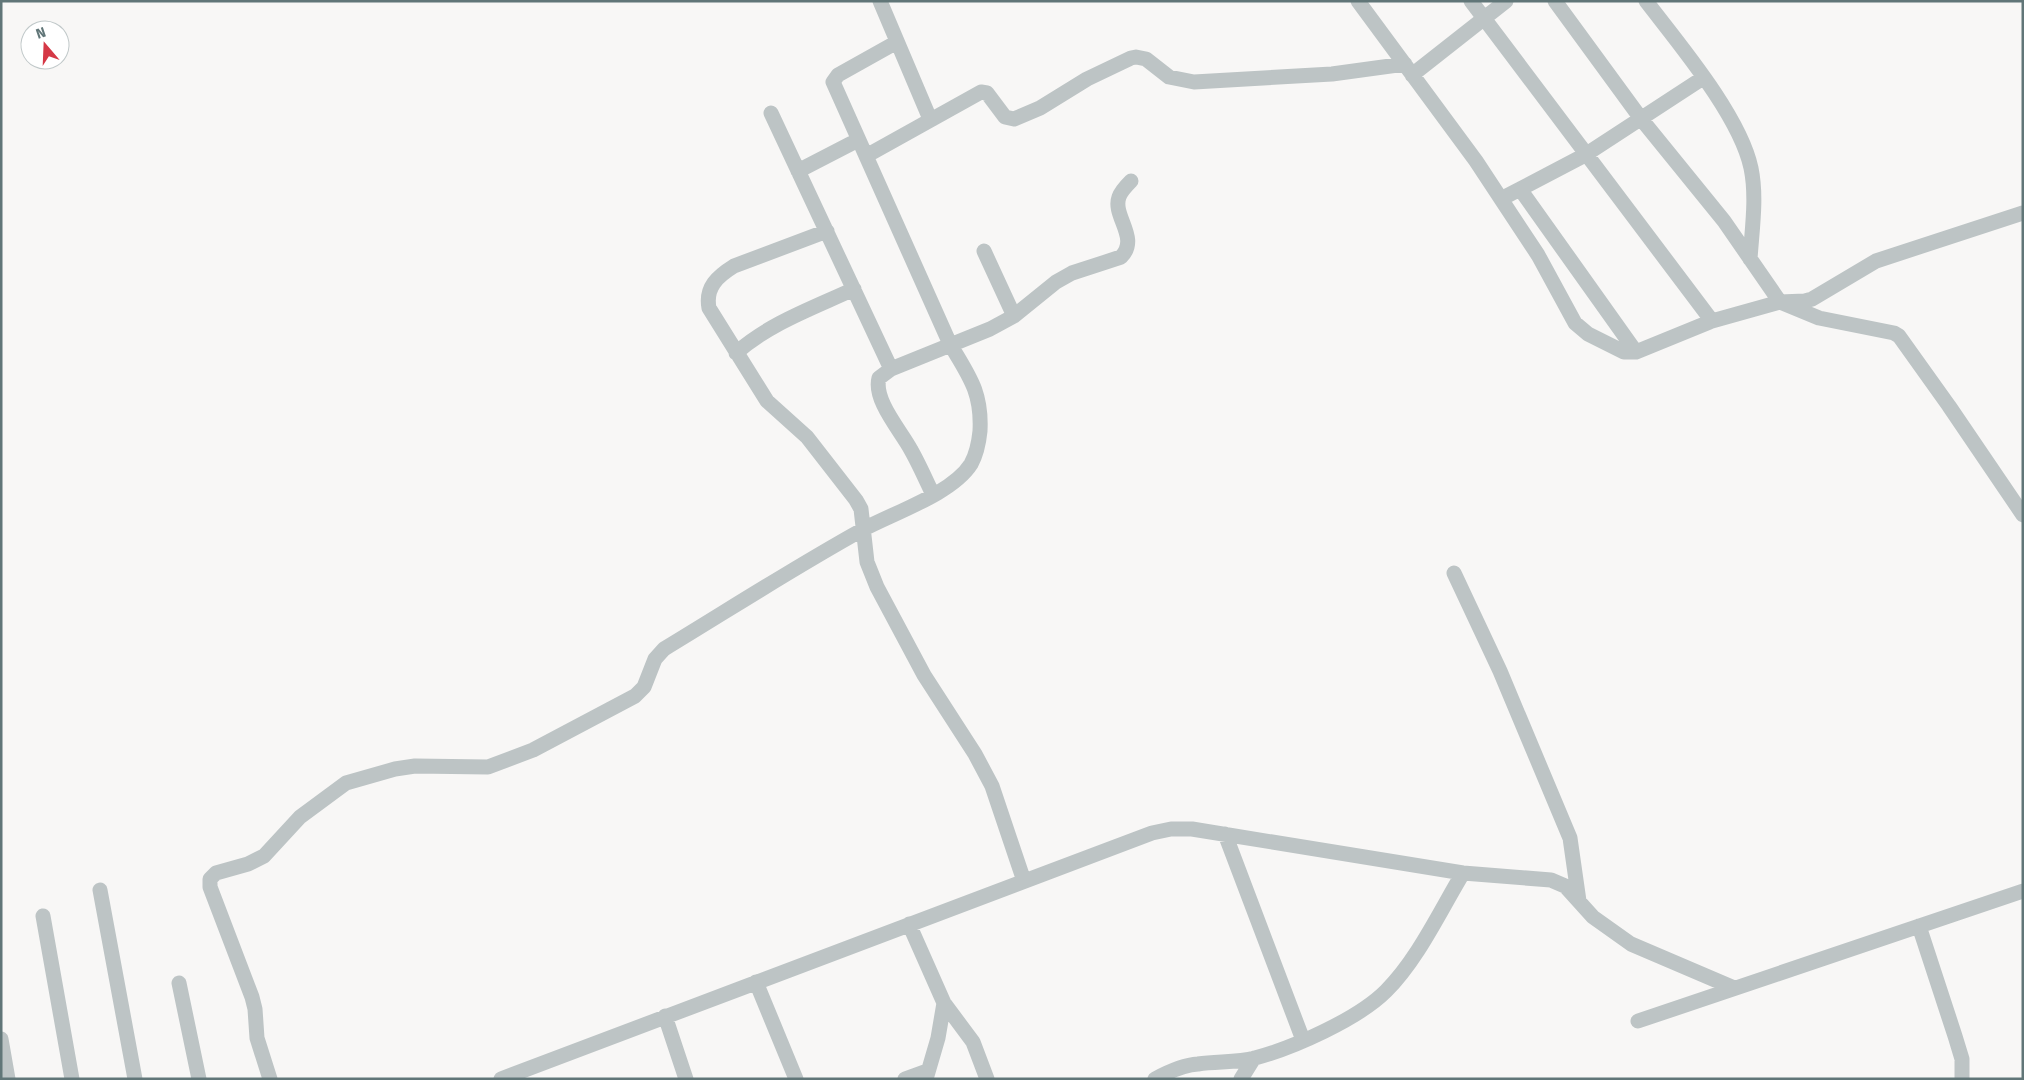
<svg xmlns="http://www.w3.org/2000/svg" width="2024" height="1080" viewBox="0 0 2024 1080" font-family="'Fira Sans',sans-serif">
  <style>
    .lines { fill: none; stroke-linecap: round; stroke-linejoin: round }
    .minor { stroke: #bdc4c5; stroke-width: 15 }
  </style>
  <rect width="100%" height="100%" fill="#f8f7f6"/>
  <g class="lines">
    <path class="minor" d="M880 1 930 119
      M1358 1 1476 161 1538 255 1575 323 1588 334 1624 352H1636L1712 321 1780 302 1805 301 1812 299 1876 261 2023 213
      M1471 1 1712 321
      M1555 1 1642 120 1724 221 1780 302 1819 318 1894 333 1899 336 1949 406 2023 515
      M1646 1C1679 44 1740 116 1751 168 1757 197 1752 229 1750 259
      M1412 75 1506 1
      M771 113 891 369
      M866 156 981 92 987 93 1005 117 1014 119 1040 108 1087 79 1131 58 1136 57 1146 59 1169 77 1194 82 1332 74 1405 64
      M798 171 858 140
      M1520 189 1636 352
      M1501 199 1585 155 1703 78
      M827 231 734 266C718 276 705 287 709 308L767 401 807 437 856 500 861 509 867 562 877 587 924 675 975 754 992 786 1024 881
      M984 251 1014 316
      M736 353C770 323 813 308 854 289
      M933 495C926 480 919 464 911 450 901 431 873 400 879 378L891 369 990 329 1014 316 1056 282 1072 273 1121 257C1140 238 1112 216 1119 197 1121 191 1126 186 1131 181
      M1454 573 1500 671 1570 838 1579 901
      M1225 834 1303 1040
      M100 890 135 1079
      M43 916 72 1079
      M909 924 944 1003 973 1042 987 1079
      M1919 926 1955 1036 1962 1059V1079
      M756 982 796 1079
      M179 983 199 1079
      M665 1016 686 1079
      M1638 1021 2023 891
      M1 1039 8 1079
      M270 1079 257 1038 255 1009 252 997 210 887V879L216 873 248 864 264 856 300 817 346 783 395 769 415 766 488 767 533 750 635 696 644 687 655 659 664 649C730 609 795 567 862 530 893 513 952 494 971 464 976 455 979 441 980 431 982 392 969 376 950 344L833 82 838 75 897 42
      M501 1079 1152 833 1171 829H1192L1463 873 1551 880 1565 886 1593 917 1631 944 1734 988
      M905 1079 927 1071
      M926 1079 938 1038 944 1003
      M1155 1079C1168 1072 1183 1065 1198 1064 1217 1061 1237 1063 1255 1058 1293 1048 1358 1019 1386 991 1418 959 1440 911 1463 873
      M1241 1079 1254 1058"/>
  </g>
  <rect width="2024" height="1080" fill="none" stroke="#617678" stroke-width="5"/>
  <g transform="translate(45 45) rotate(341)"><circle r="24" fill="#ffffff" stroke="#c0c8c9"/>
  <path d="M0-4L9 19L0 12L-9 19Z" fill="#d53846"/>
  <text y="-8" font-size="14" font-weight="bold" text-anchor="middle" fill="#617678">N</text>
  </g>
</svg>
